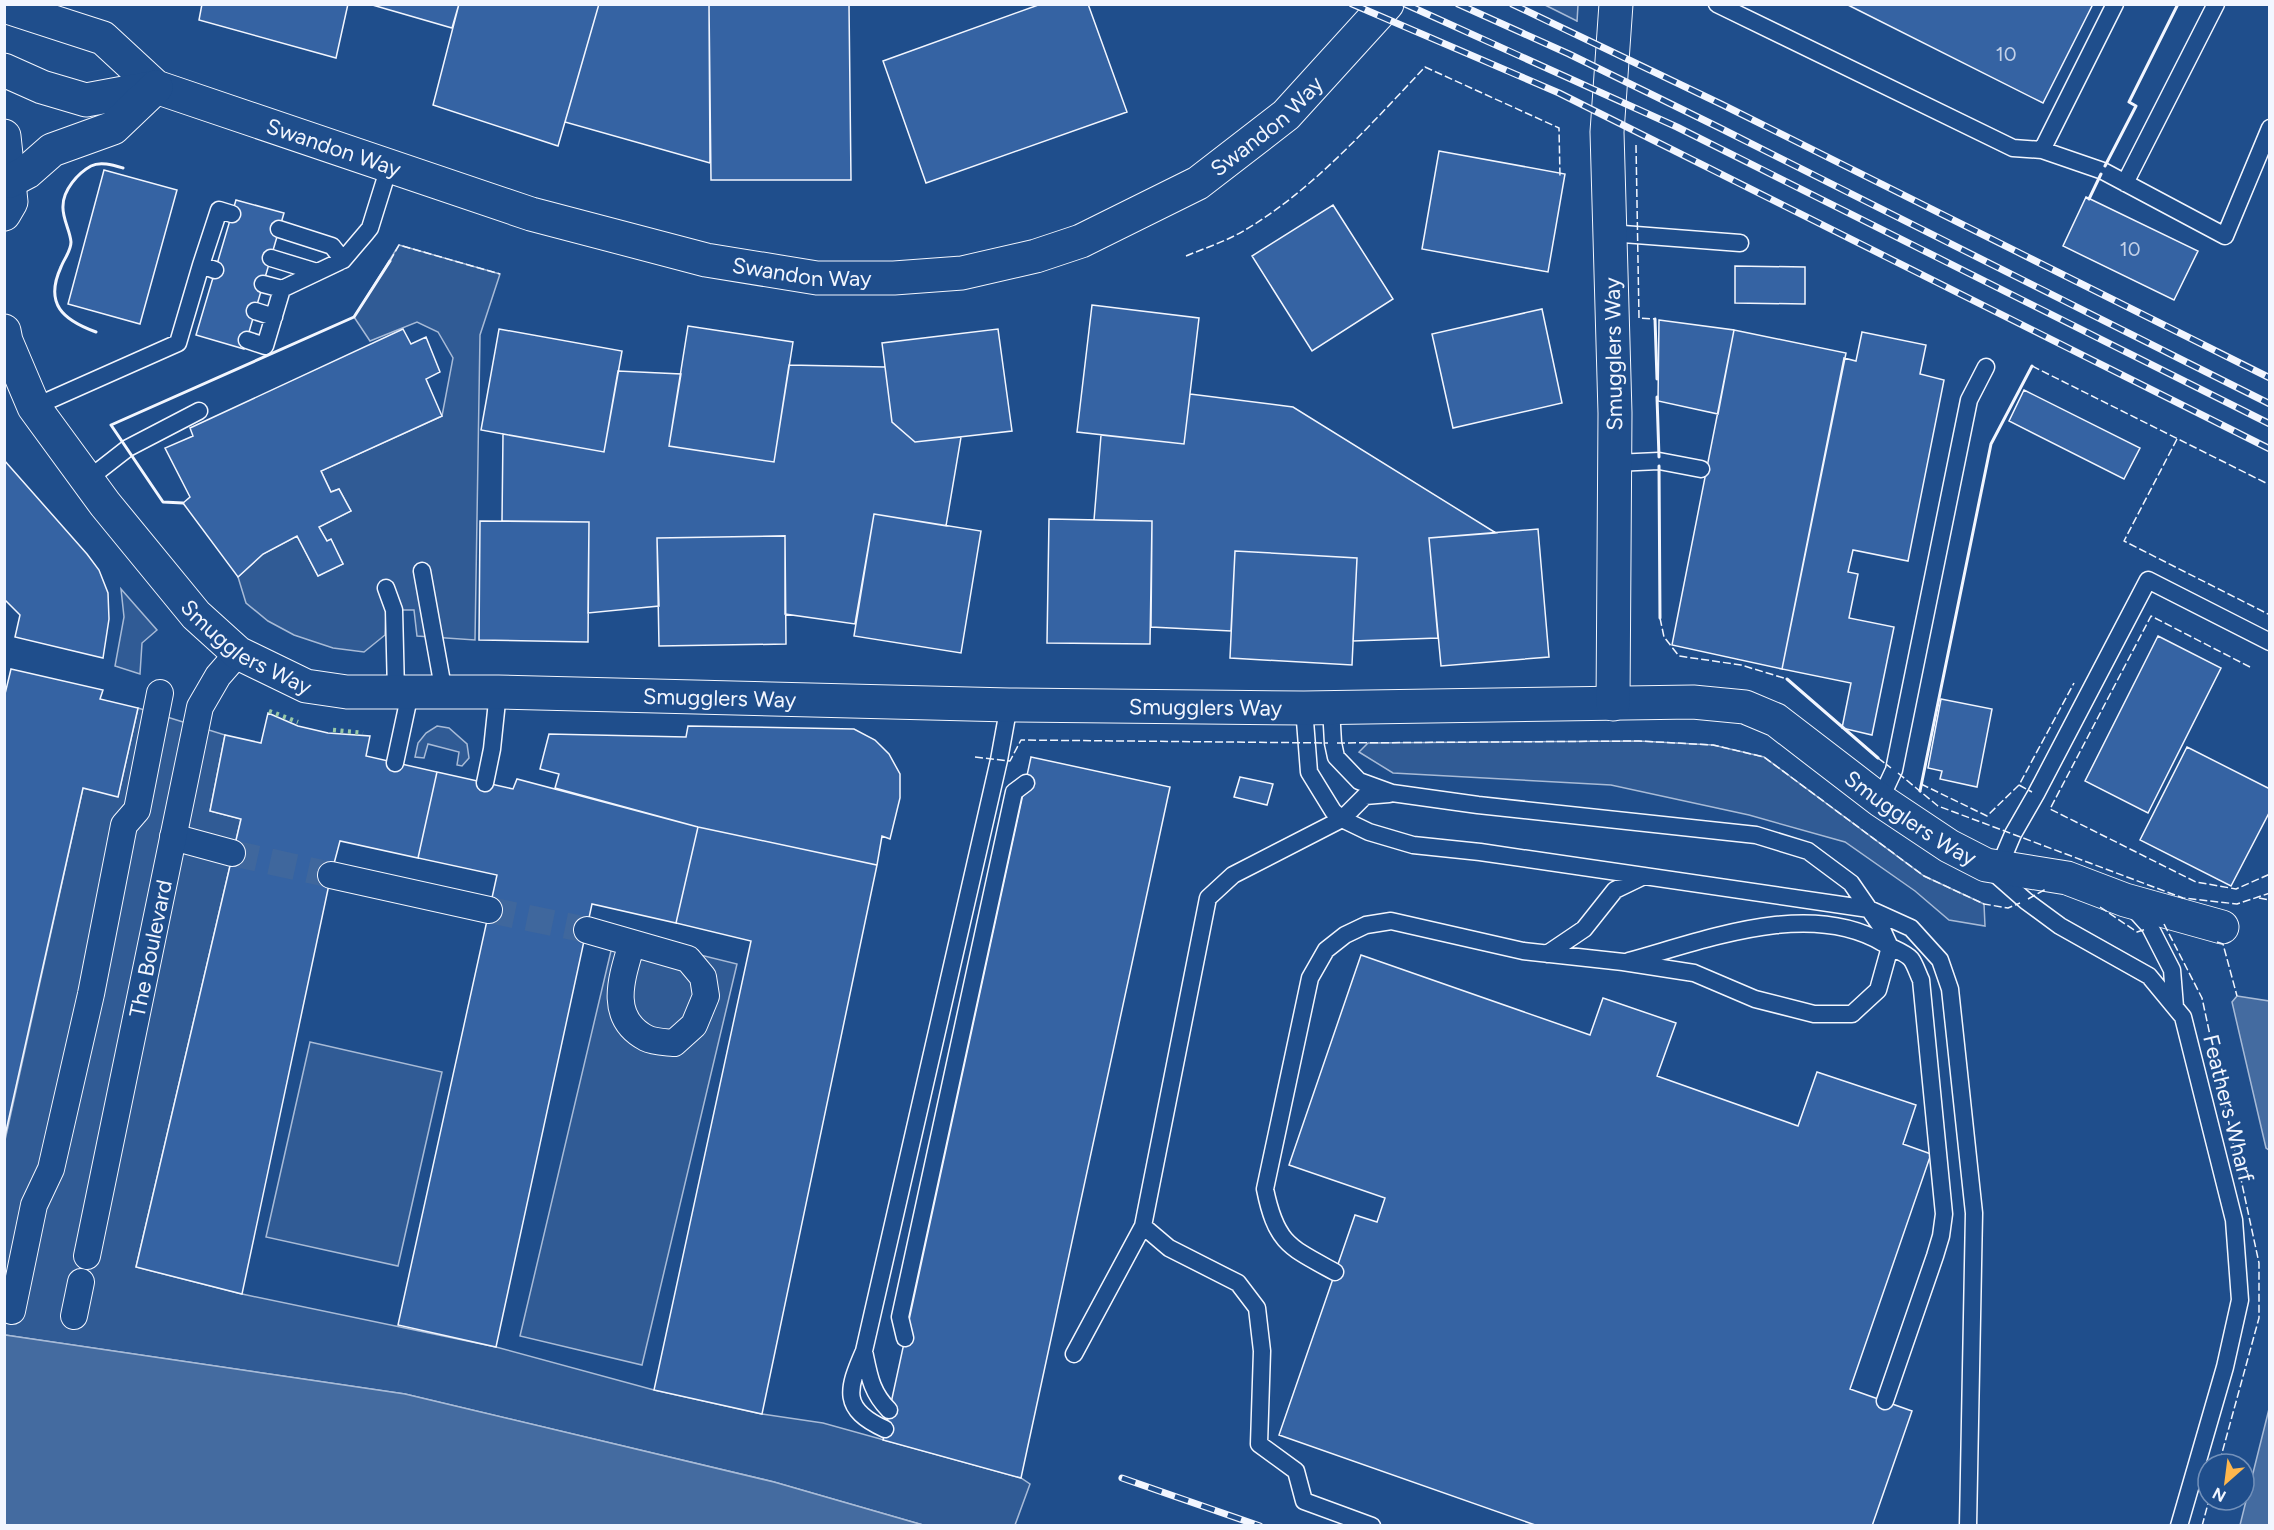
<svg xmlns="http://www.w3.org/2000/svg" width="2274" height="1530" viewBox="0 0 2274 1530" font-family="Figtree,sans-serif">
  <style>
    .built { fill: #305b95; stroke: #a8bbd7; stroke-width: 1.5 }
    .water { fill: #446ba0; stroke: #a8bbd7; stroke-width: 1.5 }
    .building { fill: #3563a3; stroke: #f2f6ff; stroke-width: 1.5 }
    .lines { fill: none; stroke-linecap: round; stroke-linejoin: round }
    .pedestrian-tunnel { stroke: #3f679d; stroke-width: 26; stroke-dasharray: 26 13; stroke-linecap: butt }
    .service-casing { stroke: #f2f6ff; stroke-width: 19 }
    .pedestrian-casing { stroke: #f2f6ff; stroke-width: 28 }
    .minor-casing { stroke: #f2f6ff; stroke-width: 35 }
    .trunk-casing { stroke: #f2f6ff; stroke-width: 35 }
    .service { stroke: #1f4e8c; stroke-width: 16 }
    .pedestrian { stroke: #1f4e8c; stroke-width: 26 }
    .minor { stroke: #1f4e8c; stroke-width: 33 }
    .trunk { stroke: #1f4e8c; stroke-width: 33 }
    .rail-casing { stroke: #f2f6ff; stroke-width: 7 }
    .rail { stroke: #1f4e8c; stroke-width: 4.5; stroke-dasharray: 14; stroke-linecap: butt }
    .hedge { stroke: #97c8a6; stroke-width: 4.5; stroke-dasharray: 3 4.5; stroke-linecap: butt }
    .fence { stroke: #f2f6ff; stroke-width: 1.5; stroke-dasharray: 8 3; stroke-linecap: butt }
    .wall { stroke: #f2f6ff; stroke-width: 3 }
    .labels { text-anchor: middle; stroke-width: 4.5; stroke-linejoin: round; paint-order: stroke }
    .number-label { font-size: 20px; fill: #c3d1e8 }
    .street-label { font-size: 22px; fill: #f2f6ff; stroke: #1f4e8c }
  </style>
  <rect width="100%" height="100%" fill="#1f4e8c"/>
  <path class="built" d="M1545 5H1578L1577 22V21Z
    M399 245 500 274 480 335 475 640 417 636 414 610H386L385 635 364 652 333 648 294 635 268 621 246 603 238 577 263 554 297 536 318 576 343 564 331 540 327 541 319 527 351 511 339 489 331 492 321 471 442 416 453 358 438 332 417 322 370 341 354 317Z
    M121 589 157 630 142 643 140 674 115 666 124 617Z
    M138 708 225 735 210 811 241 819 136 1267 242 1294 496 1347 654 1390 762 1414 823 1423 1021 1478 1030 1484 1015 1525H923L774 1482 405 1394 5 1335V1140L83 788 118 796Z
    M437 726 449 728 467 744 469 758 462 766 457 765 459 752 428 744 424 758 415 757 418 743 426 733Z
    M1639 741 1713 745 1764 757 1924 876 1984 904 1985 926 1949 920 1915 891 1845 842 1749 815 1611 785 1393 773 1359 752 1368 743Z
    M615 934 737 964 642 1365 520 1336Z
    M310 1042 442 1072 398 1266 266 1237Z"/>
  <path class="water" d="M2237 996 2269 1001V1150L2266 1148 2232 1002Z
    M5 1335 405 1394 774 1482 923 1525H5Z
    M2269 1409V1525H2240Z"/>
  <path class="building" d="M202 4H348L336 58 199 20Z
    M369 4H459L452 28Z
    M459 4H599L558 146 433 105Z
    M599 4H709L710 163 565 122Z
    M709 4H849L851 180H711Z
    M1041 4H1088L1127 112 926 183 883 61Z
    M1846 4H2093L2043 103Z
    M1439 151 1565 174 1548 272 1422 249Z
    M104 170 177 190 140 324 68 304Z
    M2086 197 2198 251 2174 300 2063 246Z
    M236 200 284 213 244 349 196 335Z
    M1333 205 1393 299 1312 351 1252 256Z
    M1735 266 1805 267V304L1735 303Z
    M1092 305 1199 318 1184 444 1077 432Z
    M1542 309 1562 403 1453 428 1432 334Z
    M1659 320 1734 330 1718 414 1658 401Z
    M688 326 793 342 774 462 669 446Z
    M403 329 411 344 426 337 440 372 426 379 442 416 321 471 331 492 339 489 351 511 319 527 327 541 331 539 343 564 318 576 297 536 263 554 238 577 183 503 190 497 165 448 193 436 190 428Z
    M499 329 622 351 604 452 481 430Z
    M998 329 1012 431 915 442 892 422 882 343Z
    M1734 330 1846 353 1782 669 1672 645Z
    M1862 332 1926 345 1920 374 1944 380 1908 561 1853 550 1848 572 1858 574 1849 618 1894 627 1872 735 1842 728 1851 683 1782 669 1844 358 1856 361Z
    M789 365 885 367 892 422 915 442 961 437 946 526 874 514 855 624 785 614V536L657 538 659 606 588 613 589 522 502 521 503 434 604 452 618 371 681 374 669 446 774 462Z
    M2024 390 2140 448 2124 479 2009 421Z
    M1190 394 1293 407 1496 533 1429 538 1438 638 1353 641 1357 558 1235 551 1231 631 1151 627 1152 521 1094 520 1101 435 1184 444Z
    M4 460 87 554 99 570 108 593 109 619 103 658 15 637 20 615 4 599Z
    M874 514 981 531 961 653 854 636Z
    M1049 519 1152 521 1150 644 1047 643Z
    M480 521 589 522 588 642 479 640Z
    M1538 529 1549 657 1441 666 1429 538Z
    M785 536 786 644 659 646 657 538Z
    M1235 551 1357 558 1352 665 1230 658Z
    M2158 636 2221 668 2148 813 2085 781Z
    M11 669 103 690 100 699 138 708 118 797 83 788 4 1140V698Z
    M1941 699 1992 709 1977 787 1940 779 1942 771 1928 768Z
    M268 713 298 726 328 733 370 736 366 756 437 772 418 858 340 841 331 875 242 1294 136 1267 241 819 210 811 225 735 261 743Z
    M688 726 854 729 875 740 889 754 900 774V798L890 839 882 836 877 865 698 827 555 788 559 774 540 769 549 734 686 737Z
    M2187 747 2270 789V811L2231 886 2140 840Z
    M1031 757 1170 787 1021 1478 883 1440Z
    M437 772 513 789 517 779 698 827 676 923 592 904 496 1347 398 1325 497 875 418 858Z
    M1240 777 1273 784 1267 805 1234 797Z
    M698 827 877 865 762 1414 654 1390 751 941 676 923Z
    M1361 955 1590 1035 1603 998 1676 1023 1657 1076 1798 1126 1817 1072 1916 1105 1903 1144 1931 1154 1850 1389 1912 1411 1872 1526H1538L1279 1435 1355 1215 1377 1222 1385 1198 1289 1165Z"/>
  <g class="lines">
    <path class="pedestrian-tunnel" d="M232 853 331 875
      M489 910 587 930"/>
    <defs>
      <path id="service" d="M1717 4 2013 148 2042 150 2103 171 2225 236 2270 128
        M2042 150 2115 4
        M2125 183 2216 4
        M279 229 332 246 343 260
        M1610 233 1740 243
        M271 258 317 272
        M201 265 219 210 232 214
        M263 284 282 289 343 260 366 233 370 228 389 167
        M255 311 274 317
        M247 340 265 346 282 289
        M34 407 178 343 201 265 215 270
        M1615 463 1659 461 1701 469
        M87 480 128 448 199 411
        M422 571 444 693
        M386 588 394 610 396 692
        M1304 708 1309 772 1333 811 1342 819 1369 832 1413 845 1480 852 1869 909 1911 928 1940 960 1950 989 1974 1213 1968 1526
        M1331 708 1333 743 1336 757 1359 781 1392 793 1478 805 1756 835 1808 851 1851 883 1880 925 1890 947 1878 990 1852 1014H1814L1755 999 1694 973 1623 962 1523 951 1391 921 1366 925 1345 935 1326 950 1310 978 1265 1189C1276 1243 1289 1247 1335 1272
        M395 763 410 693
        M485 783 492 749 498 692
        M1880 800 1894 770 1969 400 1986 367
        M1999 867 2013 834 2036 794 2148 580 2270 642
        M1993 872 2026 901 2060 926 2149 976 2183 1017 2234 1220 2240 1300 2225 1367 2179 1526
        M2132 907 2150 927 2172 970 2175 1007
        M1547 954 1584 929 1615 890 1644 876
        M1629 961C1706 940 1809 899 1883 943 1891 948 1905 952 1911 959 1915 964 1918 974 1921 980L1944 1214 1941 1236 1935 1256 1885 1401
        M905 1338 900 1317 1014 792 1026 783
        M864 1351 999 760 1009 705
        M1074 1354 1143 1226
        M885 1429C841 1409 847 1390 864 1351 869 1375 871 1392 889 1410
        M1372 1526 1304 1501 1296 1471 1259 1444 1262 1351 1257 1308 1238 1283 1169 1248 1143 1226 1208 898 1233 875 1342 819 1365 796 1389 794"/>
      <g id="pedestrian">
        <path d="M173 837 232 853"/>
        <path d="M331 875 489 910"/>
        <path d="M587 930 688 959 703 977 706 996 694 1025 674 1043C665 1042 654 1042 646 1038 607 1017 622 977 632 943"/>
        <path id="s1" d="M87 1256 200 707 218 676 238 653"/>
        <path d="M12 1311 34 1205 51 1169 91 994 124 825 137 810 160 693"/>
        <path d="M74 1316 81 1282"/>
      </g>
      <g id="minor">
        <path d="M4 136 11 202 4 214"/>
        <path id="s2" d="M4 331 6 341 34 407 105 504 196 615 238 653 306 686 347 692H498L1009 705 1304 708 1693 702 1745 707 1776 720 1880 800 1949 846 1986 865 2067 878 2125 900 2222 927"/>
        <path d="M1613 704 1615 413 1607 132 1616 4"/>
      </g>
      <g id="trunk">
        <path id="s3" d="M4 6 103 38 156 87 531 214 706 260 817 278H894L962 273 1036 256 1081 241 1198 183 1286 115 1387 4"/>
        <path d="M4 70 42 87 86 100 156 87"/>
        <path d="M10 181 27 172 52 150 113 128 156 87"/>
      </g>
    </defs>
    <use href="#service" class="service-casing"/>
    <use href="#pedestrian" class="pedestrian-casing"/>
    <use href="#minor" class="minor-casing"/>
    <use href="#trunk" class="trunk-casing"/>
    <use href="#service" class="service"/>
    <use href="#pedestrian" class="pedestrian"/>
    <use href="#minor" class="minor"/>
    <use href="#trunk" class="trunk"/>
    <defs>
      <path id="rail" d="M1352 4 1559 93 2270 449
        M1405 4 1677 127 2270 424
        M1458 4 1569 54 1718 127 2270 404
        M1512 4 1721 104 2270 378
        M1122 1478 1260 1526"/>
    </defs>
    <use href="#rail" class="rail-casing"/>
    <use href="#rail" class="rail"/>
    <path class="hedge" d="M269 711 298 722
      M333 730 363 733"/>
    <path class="fence" d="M1636 145 1639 318 1655 319
      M1186 256C1205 248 1227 241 1245 230 1313 190 1371 124 1425 67L1559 128 1560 177
      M390 261 399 245 500 274
      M2032 366 2270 485
      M2177 439 2124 541 2270 615
      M1660 618 1664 637 1679 656 1741 665 1787 679
      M2250 667 2151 616 2050 809 2196 882 2236 889 2270 874
      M1337 743 1639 741 1713 745 1764 757 1924 876 1984 904 2008 908 2020 903
      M975 757 1010 761 1021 740 1328 743
      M1878 758 1891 768
      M1898 773 1938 806 2183 898 2237 904 2270 893
      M1921 784 1987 816 2019 785 2074 683
      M2019 785 2032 792
      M2259 898 2270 900
      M2028 899 2046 889
      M2100 907 2137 932 2146 929
      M2164 924 2202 998 2259 1263V1318L2219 1464
      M2217 942 2223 944 2237 996
      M2202 1526 2209 1500"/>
    <path class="wall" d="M2105 166 2136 106 2129 102 2178 4
      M2089 199 2101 174
      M1655 319 1657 379
      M96 332C63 320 44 304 61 267 64 259 71 251 71 242 70 230 62 218 63 206 63 190 78 173 91 166 100 161 113 165 123 168
      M1657 397 1659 457
      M1659 466 1660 618
      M183 503 163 502 111 425 354 317 390 261
      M1787 679 1878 758
      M1920 791 1991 444 2032 366"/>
  </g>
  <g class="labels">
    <g class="number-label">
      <text x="2006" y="61">10</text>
      <text x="2130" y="256">10</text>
    </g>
    <g class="street-label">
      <text dy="8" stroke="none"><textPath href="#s3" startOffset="1354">Swandon Way</textPath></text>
      <text dy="8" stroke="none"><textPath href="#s3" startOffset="364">Swandon Way</textPath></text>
      <text dy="8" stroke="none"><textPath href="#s3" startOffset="850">Swandon Way</textPath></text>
      <text transform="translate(1613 354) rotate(-91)" y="8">Smugglers Way</text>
      <text dy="8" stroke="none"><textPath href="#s2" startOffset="406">Smugglers Way</textPath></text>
      <text dy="8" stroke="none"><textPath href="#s2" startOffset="892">Smugglers Way</textPath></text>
      <text dy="8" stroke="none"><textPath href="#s2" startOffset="1378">Smugglers Way</textPath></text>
      <text dy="8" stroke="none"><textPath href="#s2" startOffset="2118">Smugglers Way</textPath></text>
      <text dy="8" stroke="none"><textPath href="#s1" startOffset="314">The Boulevard</textPath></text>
      <text transform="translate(2229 1108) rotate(76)" y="8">Feathers Wharf</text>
    </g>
  </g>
  <rect width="2274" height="1530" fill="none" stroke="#f2f6ff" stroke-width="12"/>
  <g transform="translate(2226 1482) rotate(208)"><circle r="28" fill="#1f4e8c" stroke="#7391ba" stroke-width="1.5"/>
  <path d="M0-4.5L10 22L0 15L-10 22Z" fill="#ffb74d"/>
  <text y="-9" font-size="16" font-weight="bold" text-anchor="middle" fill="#f2f6ff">N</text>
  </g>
</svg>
